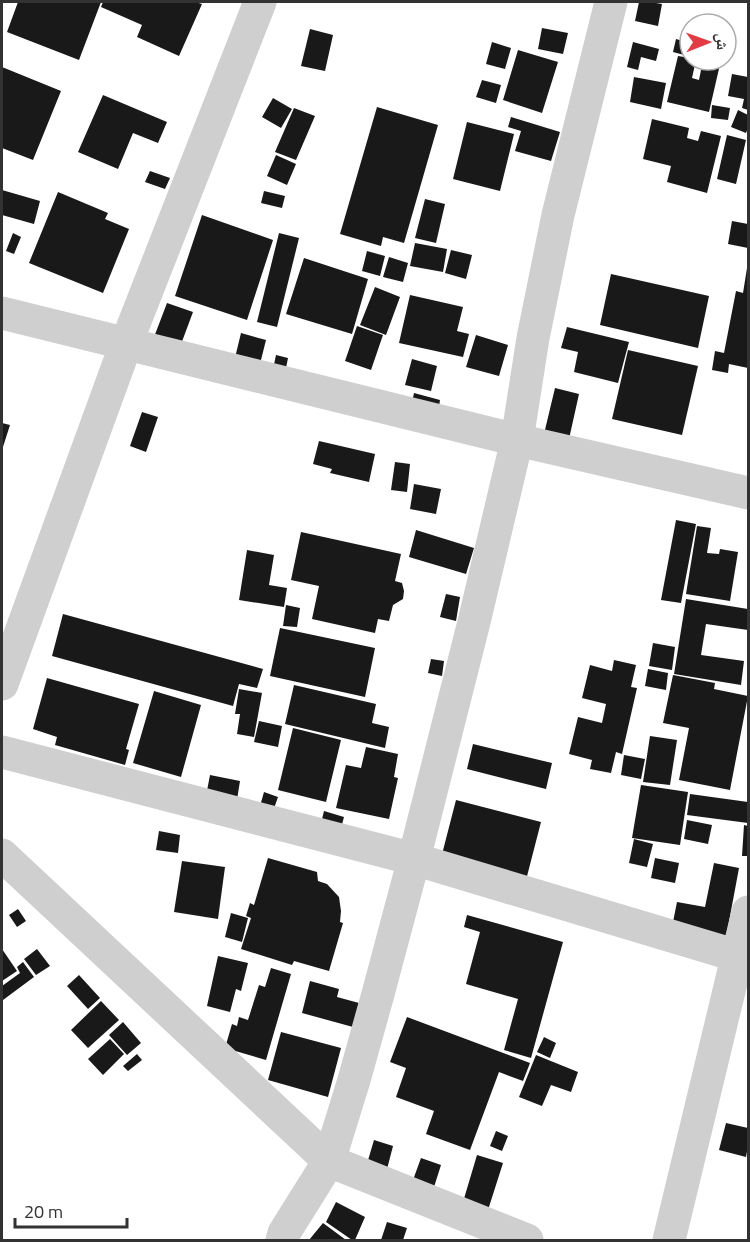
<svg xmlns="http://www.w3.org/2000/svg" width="750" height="1242" viewBox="0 0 750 1242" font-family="'Titillium Web','Noto Naskh Arabic',sans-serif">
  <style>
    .building { fill: #191919 }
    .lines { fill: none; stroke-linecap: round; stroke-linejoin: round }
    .minor { stroke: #cfcfcf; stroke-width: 33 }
  </style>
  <rect width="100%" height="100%" fill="#fff"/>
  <path class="building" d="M18 2H101L79 60 7 32Z
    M103 2H195L202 4 179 56 137 37 142 25 101 7Z
    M639 2H650L662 4 658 26 635 21Z
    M542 28 568 33 563 54 538 49Z
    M310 29 333 35 325 71 301 66Z
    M676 39 690 43 688 56 673 52Z
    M492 42 511 48 505 69 486 64Z
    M633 42 659 49 656 61 641 57 638 70 627 67Z
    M518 50 558 62 542 113 503 100Z
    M678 56 690 58V60H696L692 78 699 80 703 60H721L709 112 667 102Z
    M2 67 61 91 33 160 2 148Z
    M732 74 748 77V110L742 108 744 99 728 96Z
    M634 77 666 83 661 109 630 102Z
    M482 80 501 85 496 103 476 97Z
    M103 95 167 122 158 143 133 133 118 169 78 152Z
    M273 98 292 109 281 128 262 117Z
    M712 105 730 108 728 120 711 118Z
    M377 107 438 125 404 243 383 237 381 246 340 234Z
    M294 108 315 116 296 160 275 152Z
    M738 110 748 115V128L746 133 731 127Z
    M511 117 560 132 551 161 515 151 521 131 508 127Z
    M652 119 689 128 687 138 698 141 701 131 721 136 707 193 667 182 671 166 643 159Z
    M467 122 514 134 500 191 453 179Z
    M727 135 746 140 736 184 717 179Z
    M276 155 296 164 287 185 267 176Z
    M150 171 170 178 165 189 145 182Z
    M2 190 40 201 34 224 2 215Z
    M264 191 285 196 282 208 261 203Z
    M58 192 108 213 105 219 129 229 103 293 29 263Z
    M425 199 445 204 436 243 415 238Z
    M202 215 273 240 247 320 175 296Z
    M732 221 748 224V248L728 244Z
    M13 233 21 237 14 254 6 251Z
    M279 233 299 238 277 327 257 322Z
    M415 243 447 249 443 272 410 266Z
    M451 250 472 255 466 279 445 273Z
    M367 251 385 256 380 276 362 271Z
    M389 257 408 263 403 282 383 277Z
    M304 258 368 279 352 334 286 314Z
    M747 268H748V368L729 364 728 373 712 370 715 351 724 353 736 291 743 293Z
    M611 274 709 296 698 348 600 325Z
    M375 287 400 297 386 335 360 325Z
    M410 295 463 307 457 331 469 334 463 357 399 343Z
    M167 303 193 312 177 355 151 345Z
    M357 326 383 335 371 370 345 361Z
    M567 327 629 342 618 383 574 372 578 352 561 348Z
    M241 333 266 340 258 372 233 366Z
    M476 335 508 345 499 376 466 367Z
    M628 350 698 366 682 435 612 419Z
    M276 355 288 358 284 378 272 374Z
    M412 359 437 366 431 391 405 385Z
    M555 388 579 394 569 439 544 434Z
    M414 393 440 400 438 413 411 407Z
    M142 412 158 417 146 452 130 446Z
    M2 423 10 425 2 450Z
    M319 441 375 454 369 482 330 473 332 469 313 464Z
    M395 462 410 464 407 492 391 490Z
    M414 484 441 489 436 514 410 509Z
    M676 520 696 524 681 603 661 600Z
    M697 526 711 528 707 553 719 554 720 549 738 552 730 601 686 594Z
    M416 530 474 548 466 574 409 557Z
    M301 532 401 554 395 581 402 583 404 591 403 599 393 605 389 621 378 619 375 633 312 619 319 586 291 580Z
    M247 550 274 555 269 585 287 588 284 607 239 600Z
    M446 594 460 597 456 621 440 617Z
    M686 599 748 609V630L706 624 701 655 744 661 741 685 674 674Z
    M286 605 300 608 297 627 283 626Z
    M63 614 263 669 257 688 239 684 233 706 52 656Z
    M280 628 375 648 365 697 270 676Z
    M653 643 675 647 672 670 649 666Z
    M431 659 444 661 442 676 428 673Z
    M614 660 636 665 631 687 637 688 622 754 616 752 611 773 590 769 592 760 569 754 578 717 602 723 606 704 582 698 590 665 612 671Z
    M648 669 668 673 666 690 645 686Z
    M673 675 715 683 714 689 748 696 730 790 679 780 689 728 663 723Z
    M47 678 139 704 126 749 129 750 125 765 55 745 57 737 33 729Z
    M294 685 376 704 372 723 389 727 385 748 285 724Z
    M239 689 262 693 254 737 237 734 240 714H235Z
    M154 691 201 705 181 777 133 763Z
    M259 721 282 726 278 747 254 742Z
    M293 728 341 740 326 802 278 790Z
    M650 736 677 740 670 785 643 782Z
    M473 744 552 763 546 789 467 769Z
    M366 747 398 754 394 777 398 778 389 819 336 808 346 765 361 768Z
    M624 755 645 759 641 779 621 775Z
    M210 775 240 781 236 806 205 801Z
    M641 785 688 792 680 845 632 838Z
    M264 792 278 797 271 817 258 813Z
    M690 794 748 802V823L687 815Z
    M456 800 541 822 525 884 440 862Z
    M324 811 344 817 340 832 320 827Z
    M687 820 712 825 708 844 684 839Z
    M744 825 748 826V856H742Z
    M159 831 180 835 178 853 156 850Z
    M634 839 653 844 647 867 629 863Z
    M268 858 317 872 318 881 327 884 339 897 341 911 340 922 343 923 329 971 294 961 292 965 241 949 251 918 246 916 250 903 254 905Z
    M655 858 679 863 675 883 651 878Z
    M182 861 225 867 218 919 174 912Z
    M714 863 739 868 725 943 671 932 677 902 705 907Z
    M18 909 26 921 17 927 9 915Z
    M231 913 248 918 242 942 225 937Z
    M467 915 563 942 531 1058 504 1050 518 999 466 984 480 932 464 927Z
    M2 949 17 971 2 981Z
    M37 949 50 966 36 975 24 959Z
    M218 956 248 963 241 991 236 989 230 1012 207 1006Z
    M23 962 34 977 3 1000 2 986 20 973 17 967Z
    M271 968 291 974 266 1060 225 1048 232 1024 237 1026 239 1017 248 1020 259 985 265 987Z
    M79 975 100 998 88 1009 67 986Z
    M310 981 339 989 337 997 359 1003 353 1027 302 1013Z
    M101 1001 119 1020 88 1048 71 1030Z
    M407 1017 530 1063 523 1081 499 1072 470 1150 426 1134 434 1111 396 1097 406 1068 390 1062Z
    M123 1022 141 1043 127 1055 109 1035Z
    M281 1032 341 1048 328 1097 268 1080Z
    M544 1037 556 1043 550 1058 537 1052Z
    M110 1039 124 1054 103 1075 88 1059Z
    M137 1054 142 1060 128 1071 123 1066Z
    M536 1055 578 1072 571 1092 551 1085 542 1106 519 1097Z
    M726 1123 748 1128V1146L746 1157 719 1150Z
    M496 1131 508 1136 502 1151 490 1146Z
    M374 1140 393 1146 386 1173 366 1167Z
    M477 1155 503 1163 488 1210 463 1202Z
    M421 1158 441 1165 434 1187 413 1180Z
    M336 1202 365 1217 355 1240H352L326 1222Z
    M387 1222 407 1228 403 1240H381Z
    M323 1223 346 1240H309Z"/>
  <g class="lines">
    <path class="minor" d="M2 313 517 440 748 493
      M2 684 126 344 260 2
      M2 752 414 859 748 959
      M2 855 329 1161 354 1080 378 994 414 859 474 622 517 440 533 338 558 215 611 2
      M282 1240 284 1233 329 1161 527 1240
      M669 1240 748 912"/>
  </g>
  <rect width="750" height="1242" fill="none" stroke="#323232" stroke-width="6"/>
  <g transform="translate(708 42) rotate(89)"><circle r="28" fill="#ffffff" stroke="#adadad" stroke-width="1.5"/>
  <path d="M0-4.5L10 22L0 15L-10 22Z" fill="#e13c44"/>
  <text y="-9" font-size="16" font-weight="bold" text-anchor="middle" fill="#323232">ش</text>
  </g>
  <path d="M15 1218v9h112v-9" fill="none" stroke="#323232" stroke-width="3"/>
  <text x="24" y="1218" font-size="18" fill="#323232" stroke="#ffffff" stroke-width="4.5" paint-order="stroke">20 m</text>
</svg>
